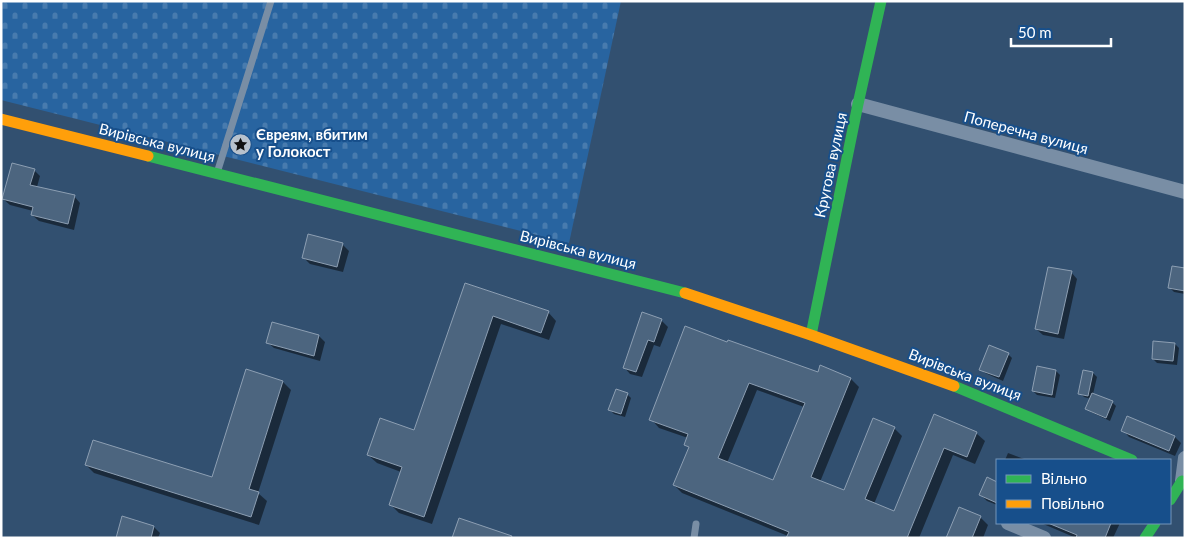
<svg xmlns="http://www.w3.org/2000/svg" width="1186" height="539" viewBox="0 0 1186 539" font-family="Lato,sans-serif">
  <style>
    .cemetery { fill: url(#cemetery-stones) }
    .shadow { fill: #0007; fill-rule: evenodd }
    .building { fill: #4c657f; stroke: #8d9fb3; fill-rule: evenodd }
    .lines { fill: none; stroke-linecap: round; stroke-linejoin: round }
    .lane { stroke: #798ea5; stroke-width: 7 }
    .street { stroke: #798ea5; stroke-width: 14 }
    .fast { stroke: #30b455; stroke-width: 11 }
    .slow { stroke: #ff9f0a; stroke-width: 11 }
    .labels { text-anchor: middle; stroke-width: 4; stroke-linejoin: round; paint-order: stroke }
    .street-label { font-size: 15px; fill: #fff; stroke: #174f8b }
    .poi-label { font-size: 15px; font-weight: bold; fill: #fff; stroke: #174f8b; text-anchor: start }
  </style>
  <defs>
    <pattern id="cemetery-stones" width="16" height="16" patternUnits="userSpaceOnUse" patternTransform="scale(1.25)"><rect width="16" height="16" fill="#2864a0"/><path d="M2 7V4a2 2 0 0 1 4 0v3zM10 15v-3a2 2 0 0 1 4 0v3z" fill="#487bae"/></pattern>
  </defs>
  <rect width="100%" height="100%" fill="#325070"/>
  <path class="cemetery" d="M1 1H621L569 243 1 100Z"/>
  <path class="shadow" d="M34 170 40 176 37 187 74 196 80 203 74 230 39 221 32 215 33 211 10 205 3 199Z
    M342 244 349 251 343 272 310 264 304 258Z
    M1185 269V294L1174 292 1170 288Z
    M1071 272 1077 279 1064 339 1043 335 1036 329Z
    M466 284 548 312 556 321 549 340 501 324 432 524 399 513 390 504 401 472 377 463 368 455 415 432Z
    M661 320 668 327 660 347 654 345 642 377 630 374 624 367Z
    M319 336 325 342 320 361 274 348 267 342Z
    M728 344 818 373 851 379 859 387 820 482 844 492 894 428 902 436 874 504 894 512 934 416 976 433 985 441 975 464 953 455 919 538H788V536L682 493 674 485 689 448 685 444 688 438 659 428 651 419ZM757 390 804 407 773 482 727 463Z
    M1175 344 1179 348 1177 365 1157 363 1153 359Z
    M1008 354 1012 358 1003 381 985 373 981 369Z
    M1056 371 1060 375 1055 398 1037 395 1033 391Z
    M1093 373 1097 377 1093 394 1112 402 1116 406 1110 421 1091 412 1087 408 1091 399 1084 397 1080 393Z
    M283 382 291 390 258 493 267 501 259 525 94 473 86 465 212 479Z
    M627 394 631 398 625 417 614 414 610 410Z
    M1128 418 1175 437 1181 443 1175 456 1129 437 1123 430Z
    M1008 453 1024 459 1025 460H1005Z
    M997 479V505L987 501 981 495 996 483Z
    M980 517 988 525 983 538H947Z
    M1041 523H1120L1113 538H1076Z
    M154 527 160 533 158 538H117Z"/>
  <path class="building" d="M12 163 35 169 30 185 75 195 68 224 31 215 33 207 2 199Z
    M308 234 343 243 337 267 302 258Z
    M1172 266 1185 268V291L1168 288Z
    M1048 267 1072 271 1058 334 1035 329Z
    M465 283 549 311 541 333 493 316 424 517 389 505 402 467 367 455 380 418 414 430Z
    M642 312 662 319 654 342 648 340 636 372 623 368Z
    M272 322 319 335 314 356 266 343Z
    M685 326 727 342 728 340 818 372 820 365 851 378 811 477 844 490 873 418 895 427 865 499 894 511 934 414 977 432 967 457 944 448 907 538H786L789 532 673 485 689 447 684 445 688 434 649 420ZM749 383 805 403 773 480 718 458Z
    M1153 341 1175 343 1173 361 1152 359Z
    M989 345 1009 353 999 377 979 370Z
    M1037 366 1056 370 1052 395 1032 391Z
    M246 369 283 381 249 489 259 492 251 517 85 465 93 440 212 477Z
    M1083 370 1093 372 1088 396 1078 394Z
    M616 389 628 393 621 414 608 410Z
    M1092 393 1113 401 1106 418 1085 409Z
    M1127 416 1175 436 1169 451 1121 431Z
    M987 477 997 482V503L979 495Z
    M959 507 981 516 972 538H946Z
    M122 516 154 526 151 538H116Z
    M459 518 512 536 511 538H452Z
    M1048 523H1111L1105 538H1076L1077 535Z"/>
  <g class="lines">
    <path class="lane" d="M217 173 271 1
      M694 538 696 524"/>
    <path class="street" d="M858 104 1185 192
      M1182 481 1185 458
      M1008 523 1044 538"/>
    <path class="fast" d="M148 156 685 293
      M811 335 858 104 881 1
      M954 386 1132 460
      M1170 500 1182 481
      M1145 538 1155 523"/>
    <path class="slow" d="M1 119 148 156
      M685 293 811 335 954 386"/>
  </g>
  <defs>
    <symbol id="sight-disc" viewBox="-11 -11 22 22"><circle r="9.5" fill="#b7c2cd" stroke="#174f8b"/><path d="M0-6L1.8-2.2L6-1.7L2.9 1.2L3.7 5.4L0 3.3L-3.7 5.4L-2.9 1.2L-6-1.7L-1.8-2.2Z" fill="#111"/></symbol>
  </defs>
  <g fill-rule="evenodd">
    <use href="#sight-disc" x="228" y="132" width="25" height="25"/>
  </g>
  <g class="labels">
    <g class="street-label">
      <text transform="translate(1026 133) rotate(15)" y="5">Поперечна вулиця</text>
      <text transform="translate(157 143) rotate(14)" y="5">Вирівська вулиця</text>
      <text transform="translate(831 165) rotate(-78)" y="5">Кругова вулиця</text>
      <text transform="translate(578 250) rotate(14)" y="5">Вирівська вулиця</text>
      <text transform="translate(965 375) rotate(21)" y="5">Вирівська вулиця</text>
    </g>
    <g class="poi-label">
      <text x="256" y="140">Євреям, вбитим<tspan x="256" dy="17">у Голокост</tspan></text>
    </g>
  </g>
  <rect width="1186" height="539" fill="none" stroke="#ffffff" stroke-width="5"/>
  <rect x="996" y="459" width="175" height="65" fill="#174f8b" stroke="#7495b9"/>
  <rect x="1006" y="475" width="25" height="8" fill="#30b455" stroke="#7495b9"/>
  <text x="1041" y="484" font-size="15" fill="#ffffff">Вільно</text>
  <rect x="1006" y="500" width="25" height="8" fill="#ff9f0a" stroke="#7495b9"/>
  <text x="1041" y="509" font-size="15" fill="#ffffff">Повільно</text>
  <path d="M1011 38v8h100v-8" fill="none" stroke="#ffffff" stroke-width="2.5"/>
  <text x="1018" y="38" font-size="15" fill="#ffffff" stroke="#174f8b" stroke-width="4" paint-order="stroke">50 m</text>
</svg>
